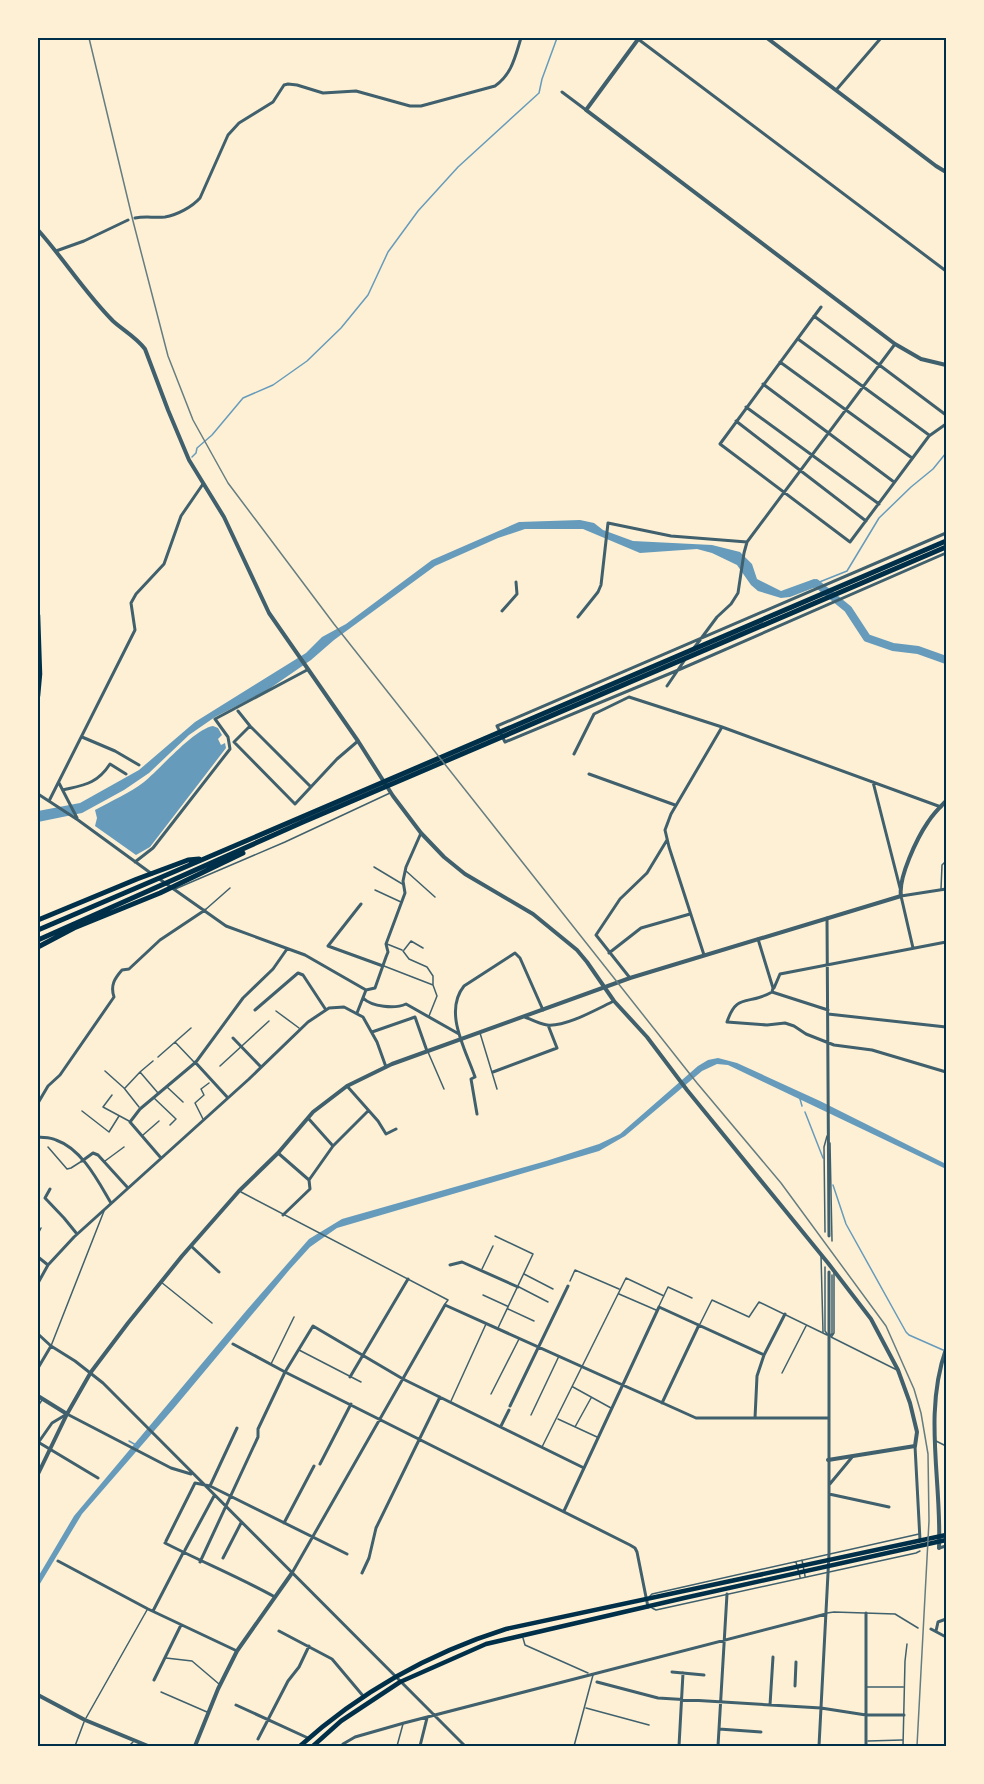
<svg xmlns="http://www.w3.org/2000/svg" width="984" height="1784" viewBox="0 0 984 1784" font-family="'Work Sans',sans-serif">
  <style>
    .water { fill: #669bbc }
    .lines { fill: none; stroke-linecap: round; stroke-linejoin: round }
    .stream { stroke: #669bbc; stroke-width: 1.5 }
    .river { stroke: #669bbc; stroke-width: 8 }
    .service { stroke: #3f606c; stroke-width: 1.5 }
    .minor { stroke: #3f606c; stroke-width: 3 }
    .tertiary { stroke: #3f606c; stroke-width: 4 }
    .primary { stroke: #003049; stroke-width: 4.5 }
    .motorway { stroke: #003049; stroke-width: 5 }
    .rail { stroke: #657d81; stroke-width: 1.5 }
    .neatline { fill: none; stroke: #003049; stroke-width: 2 }
  </style>
  <rect width="100%" height="100%" fill="#fdf0d5"/>
  <path class="water" d="M580 520 594 523 603 530 633 541 712 545 740 552 752 564 757 579 781 591 814 579 821 585 790 597 781 598 758 591 751 585 737 565 712 553 697 549 640 553 583 529H525L498 538 435 566 334 640 311 660 266 691 215 717 189 735 149 773 124 790 82 813 38 822V811L80 803 139 770 195 722 306 653 322 637 346 624 432 560 519 522Z
    M213 726 218 728 222 735 218 739 221 745 225 743 226 748 150 847 136 855 95 826 97 818 95 810C111 801 130 793 144 782 160 769 194 729 213 726Z
    M718 1058 737 1063 820 1101 946 1164V1169L728 1065 717 1064 702 1071 625 1136 599 1151 337 1228 310 1247 290 1269 174 1408 82 1514 38 1587V1577L74 1516 246 1311 309 1239 342 1219 546 1161 599 1144 620 1134 698 1066 708 1060Z"/>
  <g class="lines">
    <path class="stream" d="M192 457 196 453 197 448 212 435 243 398 273 385 307 361 341 328 368 295 388 252 418 211 458 167 539 93 542 79 557 38
      M817 583 847 571 879 518 911 487 933 469 946 453
      M800 1099 802 1106
      M805 1112 823 1158
      M833 1185 846 1224 906 1332 909 1335 943 1350
      M129 1441 136 1445"/>
    <path class="river" d="M813 584 816 583 848 609 867 638 893 647 918 650 946 660"/>
    <path class="service" d="M374 867 404 885
      M406 871 435 897
      M175 889 285 842 390 793
      M941 889 942 865 946 861
      M375 890 401 902
      M205 910 230 888
      M387 944 402 950
      M404 950 411 941 423 948
      M403 951 409 959 427 967 433 976V985L437 996 429 1016
      M384 966 433 985
      M276 1011 299 1028
      M480 1033 497 1089
      M175 1042 194 1062
      M428 1052 444 1089
      M158 1057 191 1028
      M153 1061 140 1072 158 1093
      M220 1066 269 1021
      M105 1071 124 1088 139 1107
      M167 1087 183 1102
      M125 1088 140 1072
      M112 1095 103 1107 129 1121
      M154 1098 176 1119 170 1125
      M82 1111 109 1132 119 1116
      M203 1119 195 1103 204 1095 201 1089 209 1083
      M143 1135 159 1121
      M830 1143 832 1241
      M48 1147 67 1169 71 1168 82 1161
      M105 1161 124 1147
      M241 1192 448 1300 445 1304
      M38 1196V1197
      M825 1232 824 1147 827 1136
      M38 1234 41 1228
      M495 1236 533 1254 498 1328
      M821 1255 823 1332
      M825 1267V1331L828 1335
      M482 1269 493 1246
      M524 1274 553 1289
      M570 1281 575 1270 619 1289
      M161 1282 212 1323
      M519 1287 548 1302
      M619 1294 656 1310
      M483 1295 507 1306
      M659 1306 668 1287 692 1298
      M508 1309 534 1321
      M700 1324 712 1300 749 1317 759 1302 827 1335
      M829 1335 832 1334V1275
      M829 1336H832L834 1333V1272
      M831 1337 897 1370
      M51 1346 104 1211
      M299 1350 361 1382
      M271 1364 294 1317
      M782 1373 806 1326
      M573 1387 611 1408
      M491 1394 519 1339
      M451 1401 486 1324
      M38 1406 42 1400
      M531 1415 559 1356
      M558 1419 597 1437
      M575 1427 591 1398
      M936 1441 946 1446
      M542 1447 626 1278 664 1296
      M802 1560 805 1576
      M796 1562 800 1577
      M650 1596 652 1594 919 1534
      M652 1608 656 1610 916 1553 920 1551
      M827 1613 834 1612 895 1614 918 1628
      M523 1638 525 1645 588 1673
      M166 1658 192 1661 219 1684
      M866 1687H903
      M161 1692 207 1712
      M586 1708 649 1725
      M86 1718 147 1610
      M868 1741 902 1740
      M75 1746 84 1722
      M129 1746 133 1742
      M397 1746 403 1724
      M574 1746 593 1675
      M903 1746 905 1661 907 1644"/>
    <path class="minor" d="M638 39 946 271
      M837 89 881 38
      M562 92 586 110
      M135 218C145 216 154 218 165 217 177 215 192 207 200 198L228 135 239 123 273 102 284 85 288 84 297 85 323 93 356 91 410 106H421L495 86C512 74 515 57 521 38
      M56 251 84 241 128 220
      M821 307 720 444 850 542 929 436 946 424
      M814 316 946 415
      M798 339 929 435
      M780 362 912 458
      M763 384 894 482
      M746 407 879 504
      M736 421 866 521
      M946 533 497 726 505 742 676 671 946 553
      M502 611 517 594 516 582
      M578 617 598 592 601 585 608 523 671 536 747 542
      M694 648 717 617 731 604 738 593 744 553 747 542 895 344
      M667 686 684 661
      M238 711 250 726 311 787
      M250 726 234 742 295 804 337 759 358 741
      M82 737 115 751 139 765
      M574 754 594 714 629 697 722 727 941 807
      M589 774 675 805
      M873 782 900 888
      M59 783 77 818
      M63 790C84 785 97 784 110 764L126 774
      M38 794 78 820 152 874
      M49 801 135 630 131 603 136 594 164 564 181 516 203 484
      M135 862 153 848 230 749 228 737 215 719 307 670
      M158 878 226 926 305 955 366 990
      M361 904 328 946 383 966
      M827 918 829 1236
      M758 939 773 988 772 992C748 1006 737 992 727 1022L767 1025 785 1023 794 1026 806 1034 834 1045 872 1050 946 1072
      M913 948 901 896 946 889
      M609 953 641 928 690 914
      M704 955 669 847 665 830 671 814 722 727
      M630 978 596 935 620 899 647 873 667 840
      M774 988 780 974 946 942
      M772 992 828 1010
      M363 998C372 1007 395 1009 406 1004L459 1034
      M255 1010 298 973 303 975 326 1010
      M357 1013 366 990 375 988 386 957 388 952 386 944 405 893 403 881 406 867 421 833
      M828 1014 946 1027
      M525 1017C532 1020 540 1024 547 1025 566 1027 597 1009 614 1001
      M372 1032 415 1017 427 1051
      M233 1038 261 1067
      M195 1062 228 1098
      M493 1072 557 1048 548 1025
      M347 1086 378 1121 386 1134 396 1129
      M38 1103 48 1086 60 1075 114 997C110 985 115 978 122 970L129 969 160 940 205 910
      M477 1114 471 1079 475 1077C466 1050 443 1012 464 986L515 953 520 958 543 1010
      M308 1118 333 1146
      M38 1137C44 1138 50 1137 56 1140 82 1149 98 1181 111 1203
      M278 1153 309 1180 310 1189 283 1215
      M161 1158 130 1122 140 1109 196 1062 243 998 273 969 287 949
      M82 1161 93 1153 98 1155 128 1188
      M309 1180 333 1146 368 1111
      M50 1189 45 1198 64 1218 77 1234
      M191 1246 219 1272
      M38 1257 48 1265
      M450 1265 462 1262 518 1287
      M38 1283 48 1265 74 1237 249 1079 308 1022 329 1008 344 1007 363 1017 377 1042 386 1067
      M38 1334 51 1346 75 1361 103 1383 465 1746
      M233 1344 285 1372 630 1545 635 1548 637 1552 648 1607
      M38 1368 51 1346
      M350 1377 408 1279
      M662 1403 699 1325
      M510 1406 568 1286
      M755 1418 757 1376 764 1355 785 1314
      M501 1426 509 1410
      M38 1442 98 1478
      M38 1443 52 1423 67 1414 171 1468 191 1474
      M915 1446 920 1540
      M320 1464 351 1404
      M829 1485 853 1456
      M210 1486 237 1428
      M829 1494 889 1507
      M564 1511 659 1307 764 1355
      M284 1523 314 1466
      M166 1541 195 1483 210 1486 347 1554
      M165 1543C202 1562 239 1577 275 1597
      M939 1548 946 1546
      M185 1550 214 1496
      M223 1558 241 1523
      M58 1561 148 1609 237 1651
      M200 1562 258 1437V1429L285 1372 313 1326 403 1379 584 1468
      M292 1573 445 1305 696 1418H828
      M362 1573 369 1558 376 1528 440 1397
      M153 1611 183 1553
      M931 1629 946 1637
      M279 1631 332 1659 364 1697
      M936 1631 938 1622 946 1619
      M672 1672 704 1675
      M154 1680 181 1625
      M597 1682 658 1698 821 1708 866 1715H904
      M795 1686 796 1662
      M236 1705 308 1738
      M770 1705 773 1657
      M719 1729 761 1732
      M258 1739 288 1681 299 1667 309 1646
      M343 1744 355 1737 404 1723 826 1614
      M420 1746 427 1718
      M679 1746 683 1673
      M718 1746 727 1594
      M819 1746 829 1554V1272
      M866 1746V1613"/>
    <path class="tertiary" d="M639 38 586 110 895 344 921 359 946 365
      M767 38 936 166 946 172
      M38 230C64 259 85 293 113 321 124 331 136 337 145 349L168 410 189 460 224 517 269 613 358 741 393 796 421 833 444 857 465 874 533 914 577 950 587 962 614 1001 647 1037 687 1090 828 1263 871 1319 898 1370 910 1403 917 1432 915 1446 828 1460
      M38 1396 67 1414
      M38 1474 67 1414 91 1372 128 1323 182 1256 239 1191 278 1153 313 1112 347 1086 392 1064 630 978 901 896C898 878 917 838 928 822 933 814 940 807 946 801
      M939 1548C942 1482 923 1414 946 1349
      M38 1695 85 1720 148 1746
      M195 1746 218 1689 237 1651 292 1573"/>
    <path class="primary" d="M38 615 40 674 38 696
      M300 1746C359 1693 430 1653 506 1629L946 1535
      M313 1746 341 1721 400 1682 486 1644 684 1598 946 1540"/>
    <path class="motorway" d="M38 920 137 879 188 860 199 859
      M38 930 946 541
      M38 940 303 822 946 547
      M38 947 74 928 160 893 243 853"/>
    <path class="rail" d="M89 38 133 221 168 356 193 420 228 483 334 624 697 1083 781 1183 886 1326 914 1389 921 1413 928 1454 929 1521 917 1746"/>
  </g>
  <rect width="984" height="1784" fill="none" stroke="#fdf0d5" stroke-width="78"/>
  <rect x="39" y="39" width="906" height="1706" class="neatline"/>
</svg>
